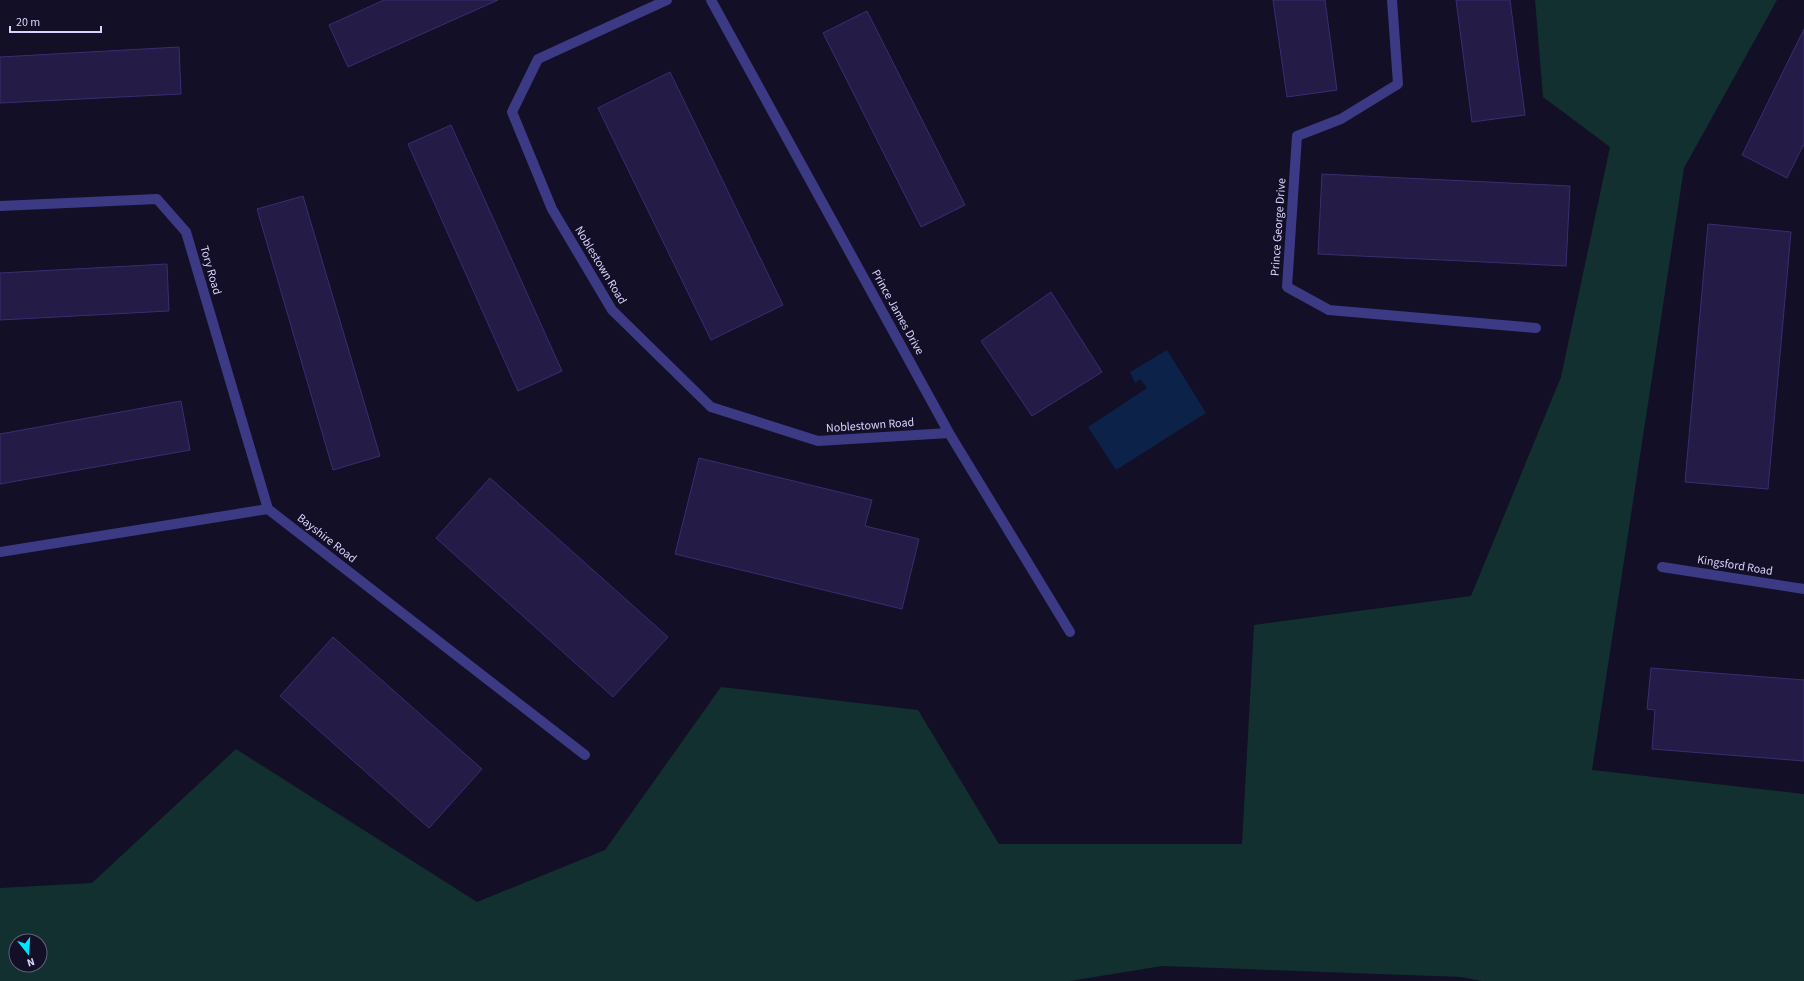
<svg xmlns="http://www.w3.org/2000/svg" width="1804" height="981" viewBox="0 0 1804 981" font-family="'Source Sans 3',sans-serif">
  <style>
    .green { fill: #12302f; fill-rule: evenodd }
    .water { fill: #0c2248 }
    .building { fill: #241b47; stroke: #3b2d73 }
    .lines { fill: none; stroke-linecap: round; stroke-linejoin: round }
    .minor { stroke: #3d3a85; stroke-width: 10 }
    .labels { text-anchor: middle; stroke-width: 3.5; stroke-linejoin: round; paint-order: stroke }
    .street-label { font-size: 12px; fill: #d9d4ff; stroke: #130f26 }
  </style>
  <rect width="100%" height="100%" fill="#130f26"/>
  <path class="green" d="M1535 0H1777L1684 168 1592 770 1804 794V981H1482L1461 977 1162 966 1070 981H0V888L92 883 236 749 477 902 605 850 721 687 918 710 999 844H1242L1254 625 1471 596 1561 377 1610 147 1543 97ZM16 941H40V965H16Z"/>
  <path class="water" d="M1167 350 1206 413 1116 470 1088 427 1147 388 1140 379 1135 383 1130 372Z"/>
  <path class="building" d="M384 0H498L348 67 329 25Z
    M1273 0H1325L1337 90 1287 97Z
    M1456 0H1510L1525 115 1472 122Z
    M867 11 965 205 921 227 823 33Z
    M1804 29V144L1787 178 1742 155Z
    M179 47 181 94 0 103V57Z
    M670 72 783 305 711 340 598 108Z
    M451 125 562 371 518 391 408 144Z
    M1322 174 1570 186 1566 266 1318 254Z
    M303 196 380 456 333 470 257 209Z
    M1708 224 1791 232 1768 489 1685 482Z
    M167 264 169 311 0 320V273Z
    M1051 292 1102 372 1032 416 981 341Z
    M181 401 190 450 0 484V434Z
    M699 458 872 500 865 526 919 539 902 609 675 554Z
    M490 478 668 637 613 697 436 538Z
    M333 637 482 769 429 828 280 696Z
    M1651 668 1804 680V761L1652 749 1655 710 1647 709Z"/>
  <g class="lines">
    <path class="minor" d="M667 0 538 59 512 112 552 209 612 310 711 407 818 441 949 433
      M711 0 949 433 1070 632
      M1392 0 1398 84 1341 119 1297 136 1287 287 1329 310 1536 328
      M0 206 157 199 186 232 268 509
      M0 552 268 509 585 755
      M1662 567 1804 589"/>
  </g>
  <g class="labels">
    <g class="street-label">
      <text transform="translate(1278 227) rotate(-86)" y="4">Prince George Drive</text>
      <text transform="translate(601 265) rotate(59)" y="4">Noblestown Road</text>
      <text transform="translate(211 270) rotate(74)" y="4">Tory Road</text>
      <text transform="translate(898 312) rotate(61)" y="4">Prince James Drive</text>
      <text transform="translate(870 425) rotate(-4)" y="4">Noblestown Road</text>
      <text transform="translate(327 538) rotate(38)" y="4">Bayshire Road</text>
      <text transform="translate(1735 565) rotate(9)" y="4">Kingsford Road</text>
    </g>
  </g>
  <g transform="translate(28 953) rotate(163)"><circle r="19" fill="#130f26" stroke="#625e7d"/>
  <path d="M0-3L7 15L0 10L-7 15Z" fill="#00e5ff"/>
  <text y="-6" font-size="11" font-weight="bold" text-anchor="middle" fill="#d9d4ff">N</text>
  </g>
  <path d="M10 26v6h91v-6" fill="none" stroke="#d9d4ff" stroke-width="2"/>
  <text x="16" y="26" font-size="12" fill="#d9d4ff" stroke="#130f26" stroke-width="3" paint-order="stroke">20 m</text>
</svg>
